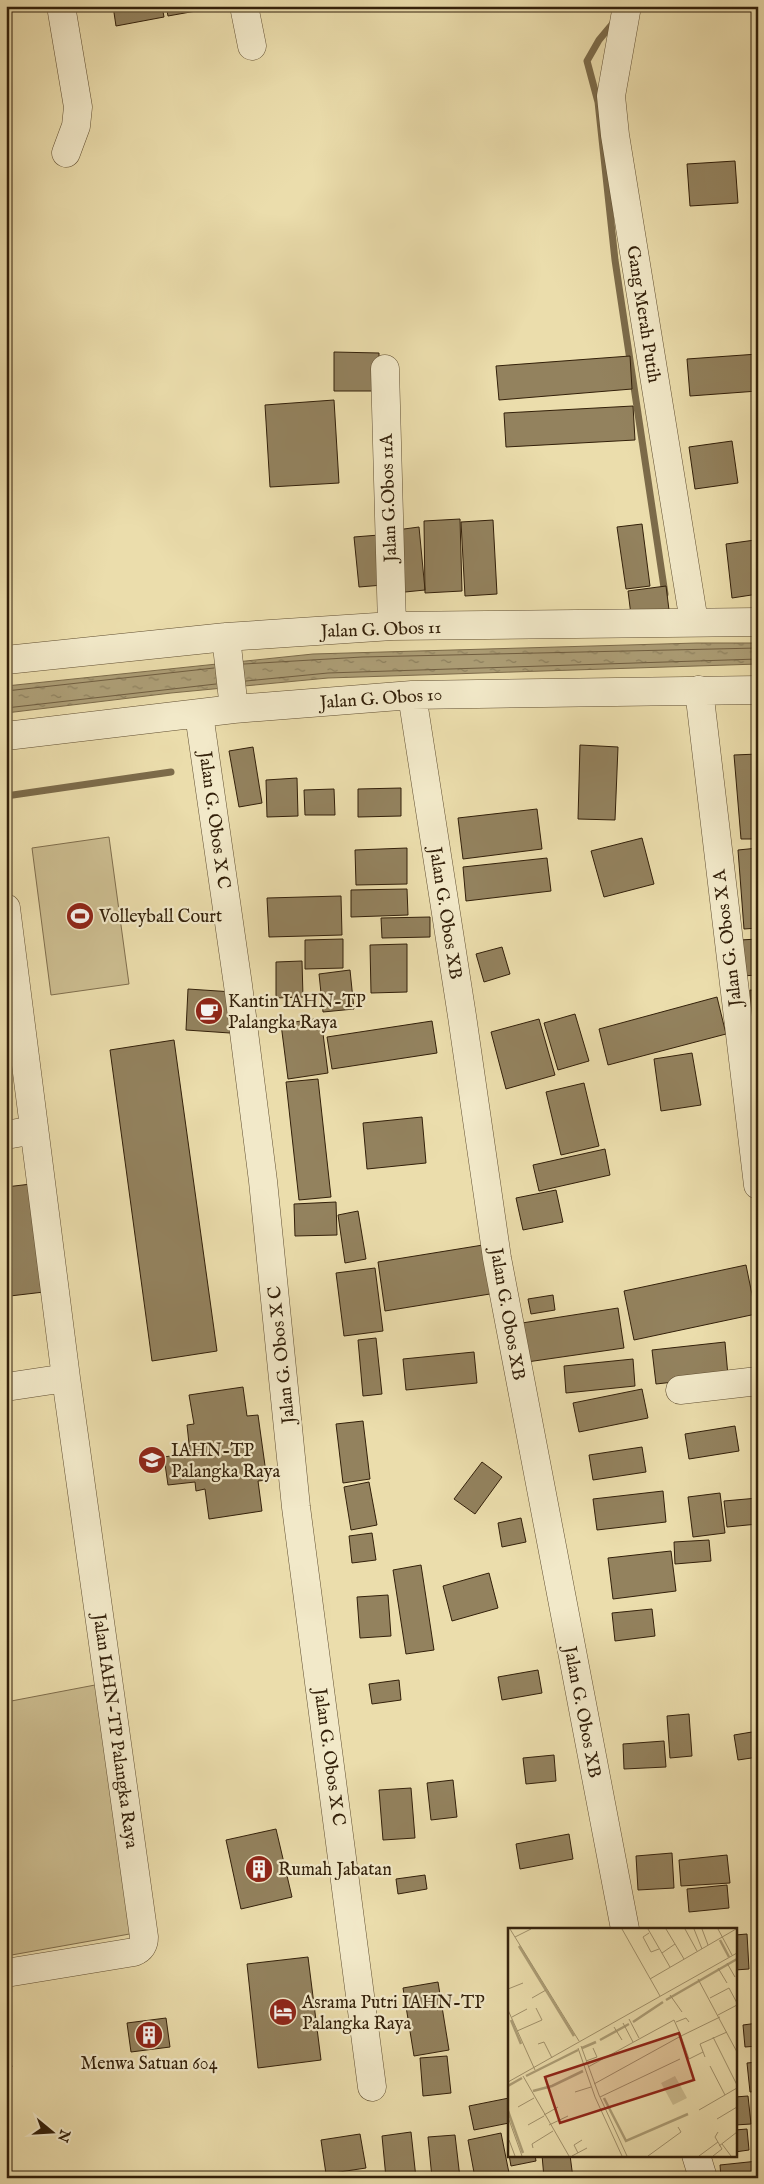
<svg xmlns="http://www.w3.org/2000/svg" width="764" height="2184" viewBox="0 0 764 2184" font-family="'IM FELL English',serif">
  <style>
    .garden { fill: #ccbd90; stroke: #806e4d }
    .water { fill: url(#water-ripples); stroke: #7c6b4a }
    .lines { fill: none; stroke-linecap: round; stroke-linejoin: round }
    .shore { stroke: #705e40; stroke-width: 1 }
    .stream { stroke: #7c6b4a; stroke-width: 7 }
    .building { fill: #93825e; stroke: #33200a }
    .minor-casing { stroke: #614f32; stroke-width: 29 }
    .minor { stroke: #f2e9c9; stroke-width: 28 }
    .labels { text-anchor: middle; stroke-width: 4.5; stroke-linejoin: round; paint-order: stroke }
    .street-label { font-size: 18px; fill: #33200a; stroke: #f2e9c9 }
    .poi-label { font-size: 18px; fill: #33200a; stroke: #f2e9c9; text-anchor: start }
    .inset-river { fill: none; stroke: #ac9d75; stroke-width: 2.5 }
    .inset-road { fill: none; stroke: #a1916b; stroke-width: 1 }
    .view { fill: #8f2418; fill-opacity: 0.15; stroke: #8f2418; stroke-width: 2.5 }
    .inset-edge { fill: none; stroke: #33200a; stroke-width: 2.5 }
  </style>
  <defs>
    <pattern id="water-ripples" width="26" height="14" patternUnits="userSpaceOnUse" patternTransform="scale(1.25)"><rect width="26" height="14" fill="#ac9d75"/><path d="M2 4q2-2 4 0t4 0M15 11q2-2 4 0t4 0" fill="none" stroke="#8d805e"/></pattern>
  </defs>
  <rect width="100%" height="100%" fill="#ebddac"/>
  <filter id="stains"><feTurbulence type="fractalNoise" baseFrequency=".004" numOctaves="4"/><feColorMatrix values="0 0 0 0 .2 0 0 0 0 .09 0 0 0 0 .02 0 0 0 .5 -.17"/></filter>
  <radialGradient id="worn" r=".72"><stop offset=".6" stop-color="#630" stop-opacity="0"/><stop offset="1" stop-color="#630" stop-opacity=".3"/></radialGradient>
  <path class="garden" d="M109 837 129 984 51 995 32 848Z
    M116 1681 152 1930 6 1956V1702Z"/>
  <path class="water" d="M697 643H758V664L328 678 171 693 6 713V686L313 654Z"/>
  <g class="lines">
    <path class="shore" d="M244 664 362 657 758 648
      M246 681 328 673 758 659
      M6 691 214 668
      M6 708 216 684"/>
    <path class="stream" d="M614 22 599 40 587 61 598 102 615 260 665 594
      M6 796 171 772"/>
  </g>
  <path class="building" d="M113 6H162L164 17 116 26Z
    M166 6H195L196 11 168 16Z
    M735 161 738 203 690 206 687 164Z
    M334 352 379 353V391H334Z
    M758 354V391L690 396 687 359Z
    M630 356 632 389 499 400 496 366Z
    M334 400 339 483 270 487 265 405Z
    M633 406 635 440 506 447 504 413Z
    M732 441 738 483 695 489 689 447Z
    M460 519 462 591 425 593 424 521Z
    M493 520 497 594 465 596 461 522Z
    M642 524 650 586 626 589 617 527Z
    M419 527 425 590 395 593 389 531Z
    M379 535 383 585 359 587 354 537Z
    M755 540 758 594 732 598 726 544Z
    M666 586 669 610 631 615 628 591Z
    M580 745 618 747 615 820 578 819Z
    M253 747 262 803 239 807 229 751Z
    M758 754V839H741L734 755Z
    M297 778 298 816 267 817 266 780Z
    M401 788V816L358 817V789Z
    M334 789 335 815H305L304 790Z
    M537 809 542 849 463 859 458 818Z
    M642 838 654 884 604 897 591 851Z
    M407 848V884L356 885 355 850Z
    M758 848V928L744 929 738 850Z
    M547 858 551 891 466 901 463 867Z
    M407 889 408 915 351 917V890Z
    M341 896 342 935 269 937 267 898Z
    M430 917V937L382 938 381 918Z
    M343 939V968L305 969V940Z
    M758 939V975L741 976 740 940Z
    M407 944V992L371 993 370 945Z
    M502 947 510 974 484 982 476 954Z
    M302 961 303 997 276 998V962Z
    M350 970 354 1009 323 1012 319 974Z
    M188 989 233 992 230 1033 186 1030Z
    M750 990 758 991V1017H750Z
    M717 997 726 1034 608 1065 599 1029Z
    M575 1014 589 1061 558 1070 544 1023Z
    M321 1018 328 1073 288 1079 281 1024Z
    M539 1019 555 1075 506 1089 491 1032Z
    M432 1021 437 1053 332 1069 327 1037Z
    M174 1040 217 1351 152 1361 110 1050Z
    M692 1053 701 1105 661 1111 654 1059Z
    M318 1079 331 1197 299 1200 286 1082Z
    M584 1083 599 1146 561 1155 546 1092Z
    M422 1117 426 1163 367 1169 363 1123Z
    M605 1149 610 1175 539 1191 533 1165Z
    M31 1184 44 1292 10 1296 6 1268V1187Z
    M556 1190 563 1222 523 1230 516 1198Z
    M336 1202 337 1235 295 1236 294 1204Z
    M358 1211 366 1259 345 1263 338 1215Z
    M483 1245 490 1294 385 1311 378 1262Z
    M746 1265 756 1314 634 1340 624 1291Z
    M375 1268 383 1331 344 1336 336 1273Z
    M553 1295 555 1310 531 1314 528 1299Z
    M618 1308 624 1348 527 1362 522 1323Z
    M376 1338 382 1394 363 1396 358 1340Z
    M725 1342 728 1376 656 1384 652 1350Z
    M474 1352 477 1383 406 1390 403 1359Z
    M633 1359 635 1386 566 1393 564 1366Z
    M243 1387 247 1416 258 1415 267 1480 258 1481 262 1511 209 1519 205 1489 196 1491 195 1482 168 1485 164 1457 190 1453 187 1425 194 1424 189 1395Z
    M642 1389 648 1418 579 1432 573 1403Z
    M363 1421 370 1479 343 1483 336 1424Z
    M735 1426 739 1451 689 1459 685 1434Z
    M642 1447 646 1472 593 1480 589 1455Z
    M482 1462 502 1477 475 1514 454 1499Z
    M369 1482 377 1525 351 1530 344 1487Z
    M663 1491 666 1522 597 1530 593 1499Z
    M720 1493 725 1533 693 1537 688 1497Z
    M758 1498V1524L727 1527 724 1501Z
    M521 1518 526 1542 502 1547 498 1523Z
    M372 1533 376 1560 352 1563 349 1536Z
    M709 1540 711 1561 675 1564 674 1542Z
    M671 1551 676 1591 613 1599 608 1558Z
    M421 1565 434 1650 406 1654 393 1570Z
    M489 1573 498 1608 452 1621 443 1586Z
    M388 1595 391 1636 360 1638 357 1597Z
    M652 1609 655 1636 615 1641 612 1613Z
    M538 1670 542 1693 502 1700 498 1677Z
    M399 1680 401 1700 372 1704 369 1684Z
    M689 1714 692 1756 670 1758 667 1716Z
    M758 1731V1757L738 1760 734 1735Z
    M664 1741 666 1767 624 1769 623 1744Z
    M554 1755 556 1781 526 1784 523 1758Z
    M453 1780 457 1817 431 1820 427 1783Z
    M411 1788 415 1838 383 1840 379 1790Z
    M276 1829 292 1897 241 1909 226 1840Z
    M569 1834 573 1859 520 1869 516 1844Z
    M672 1853 674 1888 638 1890 636 1856Z
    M727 1855 730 1883 681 1886 679 1860Z
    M425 1875 427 1889 398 1894 396 1879Z
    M727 1885 729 1908 689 1912 687 1889Z
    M747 1934 749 1969 735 1970V1935Z
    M308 1957 321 2060 258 2068 247 1964Z
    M438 1982 449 2050 414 2056 403 1988Z
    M166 2018 170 2047 131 2052 127 2023Z
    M758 2023V2046L745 2047 743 2025Z
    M6 2038 12 2067 6 2068Z
    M447 2056 451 2093 423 2096 420 2058Z
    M758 2062V2091L750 2092 747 2063Z
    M748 2096 751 2124 735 2125V2097Z
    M509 2098V2123L474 2130 469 2106Z
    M747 2129 749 2150 735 2152V2130Z
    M411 2132 416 2178H386L382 2136Z
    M501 2133 510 2178H475L468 2140Z
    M360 2134 366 2168 326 2174 321 2140Z
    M455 2135 460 2178H432L428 2137Z
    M509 2155H535L536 2161 511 2166Z
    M542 2155H570L573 2178H544Z
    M758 2161V2178H721L720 2165Z"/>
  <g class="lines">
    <defs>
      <path id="minor" d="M61 6 78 107 76 126 66 153
        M244 6 252 46
        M627 6 611 96 615 135 694 622
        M385 369 392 626
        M226 637 234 709
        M6 660 226 637 392 626 758 622
        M699 690 758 1185
        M412 695 462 1016 497 1258 625 1929
        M199 714 238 985 263 1181 296 1507 372 2087
        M6 736 234 709 412 695 758 690
        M6 908 66 1378 144 1937C144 1945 141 1949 134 1952L6 1973
        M6 1135 34 1130
        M6 1387 66 1378
        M680 1390 758 1381
        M696 2155 703 2178"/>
    </defs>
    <use href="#minor" class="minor-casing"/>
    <use href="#minor" class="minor"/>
  </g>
  <defs>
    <symbol id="stadium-disc" viewBox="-11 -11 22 22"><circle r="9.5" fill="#8f2418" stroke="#f2e9c9"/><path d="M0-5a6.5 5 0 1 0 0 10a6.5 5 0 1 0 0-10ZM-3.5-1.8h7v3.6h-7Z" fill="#fff"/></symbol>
    <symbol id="cafe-disc" viewBox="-11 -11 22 22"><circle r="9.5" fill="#8f2418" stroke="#f2e9c9"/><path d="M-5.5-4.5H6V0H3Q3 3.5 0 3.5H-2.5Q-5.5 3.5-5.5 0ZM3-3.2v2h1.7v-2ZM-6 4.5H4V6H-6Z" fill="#fff"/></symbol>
    <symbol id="university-disc" viewBox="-11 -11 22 22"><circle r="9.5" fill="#8f2418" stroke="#f2e9c9"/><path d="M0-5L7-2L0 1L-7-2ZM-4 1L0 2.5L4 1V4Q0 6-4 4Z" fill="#fff"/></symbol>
    <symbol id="building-disc" viewBox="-11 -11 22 22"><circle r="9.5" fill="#8f2418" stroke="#f2e9c9"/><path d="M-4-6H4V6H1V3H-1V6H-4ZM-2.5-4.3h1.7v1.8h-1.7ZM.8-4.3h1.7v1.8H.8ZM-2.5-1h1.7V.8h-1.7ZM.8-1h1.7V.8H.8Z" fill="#fff"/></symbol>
    <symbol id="hotel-disc" viewBox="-11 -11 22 22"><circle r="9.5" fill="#8f2418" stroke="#f2e9c9"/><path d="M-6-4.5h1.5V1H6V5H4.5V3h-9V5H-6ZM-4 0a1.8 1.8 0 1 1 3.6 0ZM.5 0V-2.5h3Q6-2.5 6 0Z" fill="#fff"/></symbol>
  </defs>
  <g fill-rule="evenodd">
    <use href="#stadium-disc" x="64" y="900" width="32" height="32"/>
    <use href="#cafe-disc" x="193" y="995" width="32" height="32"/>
    <use href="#university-disc" x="136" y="1444" width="32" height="32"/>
    <use href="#building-disc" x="243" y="1853" width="32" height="32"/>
    <use href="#hotel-disc" x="267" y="1996" width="32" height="32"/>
    <use href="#building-disc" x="133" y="2019" width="32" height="32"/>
  </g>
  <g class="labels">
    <g class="street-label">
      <text transform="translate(644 314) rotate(81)" y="6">Gang Merah Putih</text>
      <text transform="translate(388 498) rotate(-92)" y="6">Jalan G.Obos 11A</text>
      <text transform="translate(381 629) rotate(-2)" y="6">Jalan G. Obos 11</text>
      <text transform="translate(381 698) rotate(-4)" y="6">Jalan G. Obos 10</text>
      <text transform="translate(215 820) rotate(82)" y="6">Jalan G. Obos X C</text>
      <text transform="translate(446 913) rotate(81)" y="6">Jalan G. Obos XB</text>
      <text transform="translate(727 938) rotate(-97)" y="6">Jalan G. Obos X A</text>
      <text transform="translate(508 1314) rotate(80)" y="6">Jalan G. Obos XB</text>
      <text transform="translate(281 1355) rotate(-96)" y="6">Jalan G. Obos X C</text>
      <text transform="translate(583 1712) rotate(79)" y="6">Jalan G. Obos XB</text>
      <text transform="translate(116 1731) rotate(82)" y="6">Jalan IAHN-TP Palangka Raya</text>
      <text transform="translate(330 1757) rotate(82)" y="6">Jalan G. Obos X C</text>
    </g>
    <g class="poi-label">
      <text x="99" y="922">Volleyball Court</text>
      <text x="228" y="1007">Kantin IAHN-TP<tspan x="228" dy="21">Palangka Raya</tspan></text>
      <text x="171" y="1456">IAHN-TP<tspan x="171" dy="21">Palangka Raya</tspan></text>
      <text x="278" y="1875">Rumah Jabatan</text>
      <text x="302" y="2008">Asrama Putri IAHN-TP<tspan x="302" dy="21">Palangka Raya</tspan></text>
      <text x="149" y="2069" text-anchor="middle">Menwa Satuan 604</text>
    </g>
  </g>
  <g transform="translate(508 1928)">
    <rect width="229" height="229" fill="#ebddac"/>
    <path d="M167 148 179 170 165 177 153 155Z" fill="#ccbd90"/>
    <path class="inset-river" d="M212 12 221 29M11 18 66 108M158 72 229 31M3 92 13 116M125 94 155 74M92 112 121 96M74 120 88 114M18 148 70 122M0 158 14 150M25 163 44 158 75 143M96 170 118 213 180 186M0 183 15 225"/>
    <path class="inset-road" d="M2 1 71 113M114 1 152 68M140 1 162 39M158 1 176 31M177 1 189 23M186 1 194 21M194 1 200 17M210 1 224 27M141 5 135 9 143 24 151 21M7 9 23 1M154 25 167 16M219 35 227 49M210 40 219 55M142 51 228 1M190 51 229 124M0 61 15 55M162 67 174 84M24 70 38 62M202 70 221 60 229 75M0 82 27 142M210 87 229 77M4 89 19 81M121 91 131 110M168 94 178 90 181 94M115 95 125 114M106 99 114 112M9 103 34 92 28 80M205 109 229 157M30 116 36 114 44 130M73 118 91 167 119 228M70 120 87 169 114 228M197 129 192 116 219 104M78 133 89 129 85 120M202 138 217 167M80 139 166 92 173 108 212 89M15 148 61 228M0 154 229 25M86 156 173 108 181 131 195 124M67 164 83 159M92 169 172 131M10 179 26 170M191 182 229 160M36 187 50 179M0 189 14 228M209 191 229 179M20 197 36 188M41 197 60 188M1 212 7 228M214 216 223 228M211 218 229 204M25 220 24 216 45 203M70 225 66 217 74 212M64 228 79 220M140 228 173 204 170 199M191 228 210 214M205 228 214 221 207 209 210 204"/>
    <path class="view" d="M171 105 186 152 52 195 37 149Z"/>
    <rect width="229" height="229" class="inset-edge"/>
  </g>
  <rect width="764" height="2184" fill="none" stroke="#ebddac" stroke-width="25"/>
  <rect x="8" y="8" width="749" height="2169" fill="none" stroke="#33200a" stroke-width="2.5"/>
  <rect x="12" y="12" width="739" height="2159" fill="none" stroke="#33200a"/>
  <g transform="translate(52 2132) rotate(108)" stroke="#f2e9c9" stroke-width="4" paint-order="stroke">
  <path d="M0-4L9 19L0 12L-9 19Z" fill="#33200a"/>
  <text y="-8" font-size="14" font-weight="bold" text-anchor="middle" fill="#33200a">N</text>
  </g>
  <rect width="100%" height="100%" filter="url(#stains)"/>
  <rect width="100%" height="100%" fill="url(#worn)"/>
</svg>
